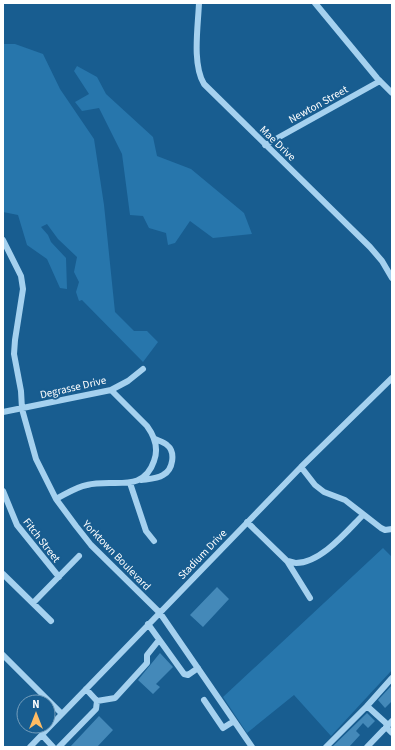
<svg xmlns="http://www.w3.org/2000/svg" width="395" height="750" viewBox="0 0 395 750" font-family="'Source Sans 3',sans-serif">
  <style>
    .green { fill: #2776ac }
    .building { fill: #4489b9 }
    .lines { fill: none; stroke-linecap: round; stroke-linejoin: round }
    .minor { stroke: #a5d1ef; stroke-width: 6 }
    .labels { text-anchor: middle; stroke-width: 4; stroke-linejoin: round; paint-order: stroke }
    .street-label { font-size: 11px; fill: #fff; stroke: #185d90 }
  </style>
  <rect width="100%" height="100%" fill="#185d90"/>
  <path class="green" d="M3 44H15L43 54 60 89 94 139 104 205 115 312 134 331H147L158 342 143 362 82 300 79 301 76 292 79 282 74 272 77 257 58 239 47 224 41 227 48 235 51 242 66 258 67 289 60 288 47 259 27 245 18 215 3 212Z
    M77 66 97 77 106 94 153 137 157 156 191 169 244 213 252 234 213 238 190 221 175 243 168 245 166 233 149 228 143 216 130 215 122 154 99 108 82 111 75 102 89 94 74 71Z
    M383 548 392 557V670L331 736 294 695 247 733 223 697Z"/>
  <path class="building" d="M217 587 229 599 203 627 190 615Z
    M160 653 173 667 156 684 160 687 153 694 138 680Z
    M392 685V701L385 708 378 700Z
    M367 713 375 721 368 728 363 723 356 731 360 735 349 747H332Z
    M99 716 113 730 97 747H70Z"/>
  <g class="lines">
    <path class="minor" d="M199 3C198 27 192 64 204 84L370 247 382 261 392 278
      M315 3 377 78 392 93
      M265 145 380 81
      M3 240 21 276 23 289 15 340 14 354 21 391 22 409 36 459 56 499 76 526 91 545 160 613 252 747
      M3 412 111 390 128 381 143 369
      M301 467 315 485 324 492 345 500 381 528 385 530 392 529
      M141 480C148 479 157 479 163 475 173 470 176 452 167 445 164 442 159 441 155 439
      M130 483 146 531 154 541
      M3 491 17 525 59 577
      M56 499C66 494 76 487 87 485 113 478 143 494 154 461 159 448 155 437 147 426L111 390
      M247 522 287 561C290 561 294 563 296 563 321 563 347 531 363 515
      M287 561 310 598
      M3 574 51 621
      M33 603 79 556
      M148 624 184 674 188 675 198 668
      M3 655 62 714
      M204 700 223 728 234 721
      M97 701 115 698 147 663V655L159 640
      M367 706 392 678
      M386 727 392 733
      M42 735 53 747
      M30 747 301 467 392 378
      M59 747 96 709 97 701 86 689
      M326 747 367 706 388 725
      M367 747 392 721"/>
  </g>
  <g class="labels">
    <g class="street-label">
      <text transform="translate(318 104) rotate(-29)" y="4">Newton Street</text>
      <text transform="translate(278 143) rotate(44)" y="4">Mae Drive</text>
      <text transform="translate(73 387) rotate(-13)" y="4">Degrasse Drive</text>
      <text transform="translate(42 540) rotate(52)" y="4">Fitch Street</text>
      <text transform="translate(202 554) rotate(-46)" y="4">Stadium Drive</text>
      <text transform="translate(117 555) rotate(46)" y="4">Yorktown Boulevard</text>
    </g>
  </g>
  <rect width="395" height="750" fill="none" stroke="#ffffff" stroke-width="8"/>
  <g transform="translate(36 714)"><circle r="19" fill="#185d90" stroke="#749ebc"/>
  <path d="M0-3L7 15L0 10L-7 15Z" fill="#ffbc63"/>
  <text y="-6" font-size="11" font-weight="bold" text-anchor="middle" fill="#ffffff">N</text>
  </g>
</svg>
